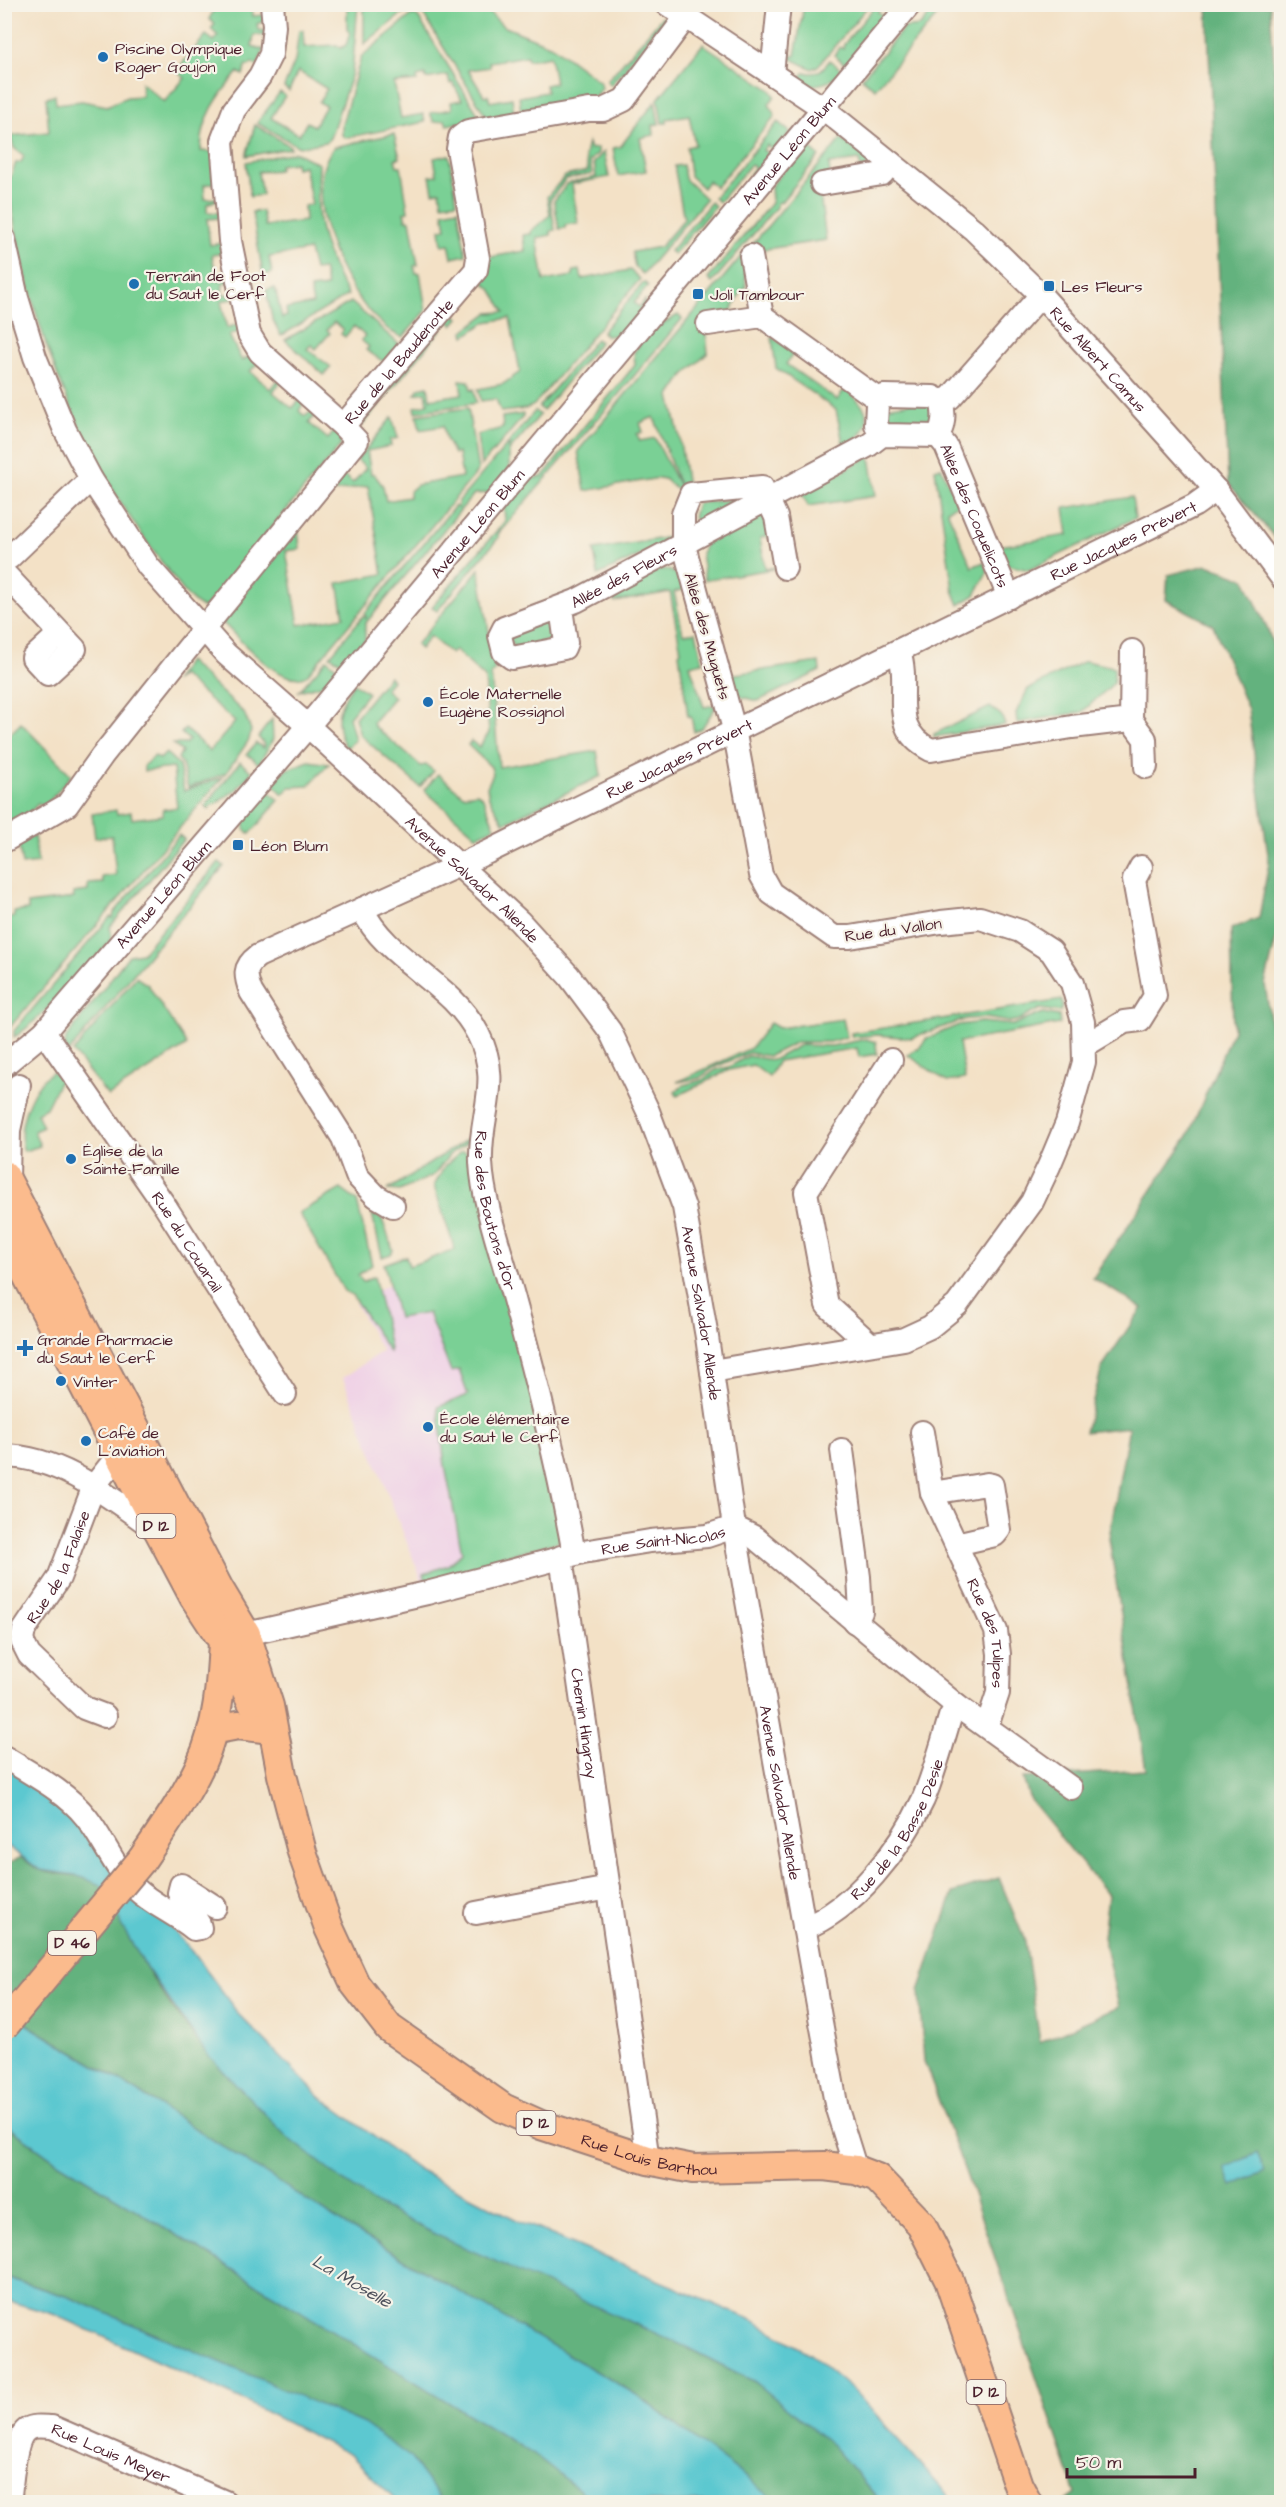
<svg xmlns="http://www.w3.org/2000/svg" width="1286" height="2507" viewBox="0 0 1286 2507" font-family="'Architects Daughter',sans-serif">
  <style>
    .built { fill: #efd0e6 }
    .green { fill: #7ad095; stroke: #627860; stroke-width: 1.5 }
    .forest { fill: #63b27e; stroke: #566854; stroke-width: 1.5 }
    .water { fill: #5bc8d0; stroke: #52747e; stroke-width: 1.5 }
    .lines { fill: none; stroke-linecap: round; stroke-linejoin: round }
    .minor-casing { stroke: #9e8078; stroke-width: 26 }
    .major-casing { stroke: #9e8078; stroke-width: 32 }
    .minor { stroke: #fff; stroke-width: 22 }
    .major { stroke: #fbbb8d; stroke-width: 28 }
    .major-bridge-casing { stroke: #9e8078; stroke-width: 32; stroke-linecap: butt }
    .major-bridge { stroke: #fbbb8d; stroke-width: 28 }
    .poi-dot { fill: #1f6fb2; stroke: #f7f3e8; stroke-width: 2 }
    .labels { text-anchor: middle; stroke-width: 4.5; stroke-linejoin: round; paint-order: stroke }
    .shield { fill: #f7f3e8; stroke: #7e5f64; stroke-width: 1.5 }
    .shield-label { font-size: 15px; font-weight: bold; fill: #4a1f2b }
    .poi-label { font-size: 16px; fill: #4a1f2b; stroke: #f7f3e8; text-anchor: start }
    .street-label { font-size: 16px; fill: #4a1f2b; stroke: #f7f3e8 }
    .water-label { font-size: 18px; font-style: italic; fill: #4f525d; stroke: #f7f3e8 }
  </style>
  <rect width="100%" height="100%" fill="#f7f3e8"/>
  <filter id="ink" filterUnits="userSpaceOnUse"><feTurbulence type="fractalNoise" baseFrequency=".0167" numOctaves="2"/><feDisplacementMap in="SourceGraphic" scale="12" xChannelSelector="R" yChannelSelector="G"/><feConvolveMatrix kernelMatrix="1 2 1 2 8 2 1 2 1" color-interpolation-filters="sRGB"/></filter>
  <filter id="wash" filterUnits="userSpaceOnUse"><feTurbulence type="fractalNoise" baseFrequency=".008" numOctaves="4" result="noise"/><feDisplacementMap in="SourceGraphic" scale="24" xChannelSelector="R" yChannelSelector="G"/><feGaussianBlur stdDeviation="1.35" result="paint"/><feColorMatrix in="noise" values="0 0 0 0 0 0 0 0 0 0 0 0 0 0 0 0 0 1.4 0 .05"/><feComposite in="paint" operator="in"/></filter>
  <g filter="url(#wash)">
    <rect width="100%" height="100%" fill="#f3e1c6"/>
    <path class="built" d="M441 1255 487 1394 484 1483 503 1563 423 1584 343 1378 382 1351 355 1303Z"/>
    <path class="green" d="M217 5H252L253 16 266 15 267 20 257 24 258 30 267 31V36L254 35 252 46 264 50 257 66 252 63 249 66 246 65 243 75 238 72C218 96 201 118 201 151L213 152 216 183 204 185 205 199 217 198V200L207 204V212L219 213 220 218 207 219 210 245 222 243 224 253 212 255 217 280 229 278 230 282 223 283 222 294 232 295 233 299 221 301 227 328 238 324 241 331 229 335 242 361 253 354 259 363 250 371 270 389 278 380 281 382 273 392 292 408 301 399 304 402 299 411 305 416 314 410 317 413 309 423 328 439 334 432 340 436 341 445 205 607H201C188 601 170 572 160 560 77 450 27 320 8 184L16 163 21 162 24 156 14 148 10 136 49 132 46 98 55 95 56 104 82 101 107 106 127 97 142 96 141 82 164 102 185 78 176 71 206 35 214 41 218 36 211 29 215 24 209 19Z
      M337 5H358L352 73 330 138 326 142 299 147 257 123 280 92 285 96 271 118 299 135 307 122 314 126 326 106 319 102 327 89 298 71 289 91 284 87 295 61 299 30H303L304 47 337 45 341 48 346 45 350 33 347 29V6H335Z
      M364 5H411V7L364 44Z
      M425 5H482L503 26 552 46 599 81 602 88 592 99 521 111 519 97 547 92 545 85 555 83 550 56 528 60 527 56 489 62 490 67 468 70 484 96 488 95 490 102 512 98 514 113 487 118 421 11Z
      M804 5H869L818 66 812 69 790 58H782V55L795 56Z
      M876 5H884L878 12 883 16 889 9 890 13 847 66 834 55 840 47 843 49 844 44Z
      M938 5H946L875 89 862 78 904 28 920 26Z
      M413 14 418 17 481 119 447 125 445 120 434 122 430 113 452 109 451 102 462 100 453 83 450 84 448 75 426 79 425 75 417 77V81L394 83 401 118 423 114 425 122 345 138 342 135V124L361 57Z
      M662 17 672 24 669 33 659 25 647 40 657 48 654 51 645 44 625 68 634 76 632 79 622 71 611 85 607 81Z
      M703 44 771 90 775 96 769 104 775 116 716 187 708 181 703 188 690 176 687 147 695 145 689 115 667 119V123H662L658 99Z
      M830 60 843 71C829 84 815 89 797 81L805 72C817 76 823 69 830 60Z
      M655 102 659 124 653 125 654 135 640 138 646 171 618 176 613 148 620 147Z
      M778 122 790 132 775 152 767 145 763 150 771 156 756 174 749 175 755 168 751 164 719 202 714 198Z
      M255 125 290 146 291 148 246 156Z
      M394 134 400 158 395 159 397 166H401L408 211 404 212 406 220H410L418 265 414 266 416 273H420L426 311 403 337C394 335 386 328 380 322 341 289 298 192 334 147Z
      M841 139 869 160V164L861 172 859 160 829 164 830 177 818 179 826 240 746 252Z
      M588 143 590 149 598 148V153L590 161 592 174 566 179 550 200 555 230 551 231V235L537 238 544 281 573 276V271L580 270 582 279 630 270 640 279 534 405 526 409 501 412 496 399 481 401 478 389 503 384 520 372 510 318 486 322 465 336 464 331 488 313 505 312 491 289 481 280 453 313 459 318 453 325 448 321 362 426 358 425 485 258 525 251 523 235 531 234V231L550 215 547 197 565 176 588 171 585 155Z
      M806 145 819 156 781 202 777 203V206L712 283 708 279 772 202 771 186Z
      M295 152 319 164C319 178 317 193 318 207 319 238 332 268 348 295L281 336 272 318 266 290 275 288 282 318 287 316 286 309 313 304 310 289 327 287 323 269 314 270 309 250 269 257 272 273 263 275 252 212 262 211 265 226 305 221 304 206 312 204 304 166 296 168 295 163 279 165V170L258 172 262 195 250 197 246 162Z
      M604 152 609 177 572 184 578 223 565 225V228L559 229 554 201 568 183 596 177 594 162Z
      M449 155 457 202 442 204 440 191 433 192 430 176 437 175 434 158Z
      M683 165 685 179 706 199 643 274 635 267 632 252 660 247 684 219 675 171V166Z
      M711 202 715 206 674 254 670 251Z
      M458 209 466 255 452 258 449 244 442 245 440 229 446 228 443 212Z
      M744 253 746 289 742 290 731 311 704 316 708 353 684 375 670 396 679 435 687 487 679 484 676 477 654 417 640 423 643 432 637 434 640 441 655 438 678 484 684 490 681 493 664 479 659 478 585 491 578 451Z
      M644 282 648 286 634 303 639 307 645 300V307L621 335 606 336 602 332Z
      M351 302 399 344 384 362 366 350 369 347 361 340 365 336 354 326 345 337 341 334 343 330 334 322 327 330 330 333 316 349 311 345 307 349 331 367 324 375 285 340Z
      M678 315 682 319 598 419 594 421V423L498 534 499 537 437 611 432 607 505 521 504 506 528 479 542 477 635 365 634 352 650 331Z
      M772 337 794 353 786 364 837 400 845 389C873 410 876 428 844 447L836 410 776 368Z
      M596 339 600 342 543 411 539 407Z
      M460 380 469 381 471 390 474 389 476 403 416 412 415 407 428 404 426 392 415 394 419 388 428 386 430 399 462 394Z
      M922 401 933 409V418L927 425 886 424V407Z
      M468 408 478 471 308 674C283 692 238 637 221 621L298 529 300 549 286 551 299 625 344 617 338 583 383 574 368 486 328 493 343 475 353 483 366 468 357 460 392 417 398 438 390 440 391 446 367 451 371 474H374L383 486 386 501 409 497V492L417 485 462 477 458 453 454 454 446 439 443 426 420 430 417 415Z
      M535 411 540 415 509 451V469L489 493 474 494 365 624V640L345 664 330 656 363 616 366 618 365 613 455 506 458 508V502L507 445 509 448V442Z
      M523 414V417L481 466 477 435 503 428 502 417Z
      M870 456 876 496 808 506 802 494Z
      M941 467 958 504 947 510 972 567 984 562 988 571 975 595 959 605 953 590 935 469Z
      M1132 497 1135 518 1029 570 1007 565 999 546 1068 535 1064 508Z
      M739 499 743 502 700 524 693 517 697 503Z
      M766 513 773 536 760 538 765 568H778L705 580 701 553 706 543Z
      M670 537 660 546 598 575 594 550Z
      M479 569 495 670 491 674 499 767 597 751 601 776 504 823 489 798 487 787 493 774 491 767 468 745 471 741 479 747 489 733 485 678 455 650 451 654 430 636 420 649 416 645Z
      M662 569C675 571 683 576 686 589L674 592 683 634 696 632 703 662 690 665 704 707 717 705 702 728 694 732 691 716H688L679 653 681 651 670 592 614 602 613 591Z
      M552 616 558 638 516 650 508 637Z
      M327 659 340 671 326 684 299 691Z
      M188 661 244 713 251 730 249 740 226 773 188 788 182 764 178 758 182 752 173 744H185L189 740 181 733 185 729 210 751 235 722 182 675 174 682Z
      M1085 661 1114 667V683L1082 712 1017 723 1016 713 1028 689Z
      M819 662 820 671 758 701 735 695 728 675Z
      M389 676 392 681 385 689 394 697 373 722 374 726 421 766 426 765 434 771 420 787 360 735 355 718Z
      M354 683 368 693 349 717 355 740 346 748C332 723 338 705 354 683Z
      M990 707 1001 715 1005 725 934 737V734Z
      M272 719 273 739 259 764 247 754 256 743 264 748 265 745 258 737Z
      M21 723 71 775 44 808 39 803 31 811 35 815 5 831V739Z
      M166 753 179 765 184 791 223 777 5 1033V919L14 917V912L28 910V904L74 898 73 893 88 891V884L103 883 102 877 116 875 112 836 95 838 92 814 116 810 117 814 131 812 132 819 163 815V809L177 808 173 768 144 771V765L155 756 160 759Z
      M309 761 329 764 308 786 290 787 283 794 273 784 285 770Z
      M240 762 252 772 237 789 208 809 205 806Z
      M438 774 463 795 477 793 482 796 495 827 477 836 424 790Z
      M267 790 279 800 250 834 245 830 244 818Z
      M179 835 184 839 110 927C111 931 112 936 110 940 100 957 31 1028 14 1037V1031L110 917 113 918 114 913Z
      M34 836 38 863 22 865 18 842Z
      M219 862 224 866 155 948H152V952L68 1053 65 1046 66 1038 129 955 142 953Z
      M136 977 148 985 187 1045 108 1096 73 1052Z
      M1062 1000 1063 1007 1060 1012 1040 1009 1019 1020 1009 1022 986 1018 966 1019 911 1038 878 1035 852 1037 851 1033Z
      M1043 1013 1059 1016 1060 1024 959 1042 965 1079 947 1082 908 1055 920 1047 927 1038 959 1025 982 1022 1013 1025Z
      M843 1019 847 1037 830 1042H797L769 1056 749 1053 715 1067 699 1078 677 1082 751 1048 770 1023 779 1028Z
      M866 1039 876 1042 877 1054 859 1057 857 1048 778 1061 769 1077 753 1065 729 1070 677 1096 675 1092 684 1085 702 1080 716 1070 729 1067 748 1056 773 1060 800 1045 832 1046Z
      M52 1072 61 1078 46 1108 37 1113 43 1127 34 1131 40 1146 24 1151C15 1128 31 1086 52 1072Z
      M471 1137 472 1140 450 1154 434 1175 400 1191 388 1190Z
      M462 1151 474 1155 520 1338 562 1541 504 1556 501 1561 426 1582 424 1574 448 1565 462 1553 445 1466 438 1407 468 1395 459 1370 451 1372 428 1313 398 1318 384 1264 406 1256 409 1266 455 1250 434 1186 445 1166Z
      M341 1189 357 1201 372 1265 358 1275 363 1282 374 1276 390 1348 389 1352 352 1295 344 1291 299 1213Z
      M372 1214 382 1219 393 1250 391 1254 382 1257Z"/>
    <path class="forest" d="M1207 5H1270L1282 184 1281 545 1228 483Z
      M1207 565 1245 579 1268 630 1282 671 1281 919 1265 984 1282 1100 1281 2502H1064L1076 2493 966 2174 924 2061 919 1991 953 1893 999 1878 1025 1941 1040 2042 1119 2007 1103 1937 1108 1895 1030 1800 1023 1778 1146 1770 1109 1538 1129 1427 1085 1432 1102 1367 1142 1308 1093 1278 1188 1136 1233 1030 1231 929 1259 918 1269 862 1248 710 1213 625 1166 600 1168 575Z
      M21 1857C27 1861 33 1867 40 1870 59 1877 85 1871 102 1886 123 1905 132 1942 146 1967 172 2012 205 2052 242 2090L686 2347 755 2382 796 2413 832 2445 881 2502H778L635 2394 347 2226 121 2081 5 2011 4 1866Z
      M4 2124 53 2159 539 2458 595 2502H443L410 2457 69 2297 5 2277Z"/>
    <path class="water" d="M4 1764 52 1794 193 1952 239 2015 319 2096 418 2169 519 2221 754 2321 810 2354 856 2393 954 2502H881L832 2445 755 2382 686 2347 441 2237 378 2205 341 2179 285 2135 207 2054 146 1967 121 1925 115 1904 101 1885 75 1875 40 1870 5 1844Z
      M4 2011 121 2081 347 2226 635 2394 778 2502H595L539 2458 53 2159 5 2124Z
      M1257 2153 1265 2171 1232 2186 1225 2168Z
      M4 2277 69 2297 364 2424 410 2457 443 2502H397L351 2455 240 2399 56 2315 5 2300Z"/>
  </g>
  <g filter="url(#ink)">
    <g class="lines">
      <defs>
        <g id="minor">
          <path id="s1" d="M272 4 274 26 271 54 260 76 234 110 222 141 230 241 249 334 260 352 343 426 476 270 478 258 458 149 460 137 468 131 589 110H603L624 100 686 17"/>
          <path id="s2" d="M667 4 823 108 974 230 1041 295 1216 490 1282 578"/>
          <path d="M772 74 779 4"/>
          <path d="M822 184 882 174 891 163"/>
          <path id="s3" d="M4 239 17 298 35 357 65 430 91 479 148 566 226 654 308 726 519 921 569 976 610 1031 648 1111 684 1207 707 1337 734 1527 820 2017 837 2109 856 2170"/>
          <path d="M751 256 762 316"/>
          <path d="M708 324 762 316 879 400"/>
          <path d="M941 401 950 398 1041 295"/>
          <path id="s4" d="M938 436 946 446 1009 597"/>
          <path d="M4 553 9 558 91 479"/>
          <path d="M4 573 75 649 48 674 33 658 60 633"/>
          <path id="s5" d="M561 608 566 643 564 648 512 658 504 652 500 636 504 628 576 601 869 445 882 435 938 436C944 425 945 413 941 401L933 397 884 396 877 404 876 425 882 435"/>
          <path d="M899 651C912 690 886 728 931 750L1072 727 1131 720 1145 739 1146 767"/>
          <path d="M1131 720 1132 651"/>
          <path d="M4 841 67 805 102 756 184 653 357 441 343 426"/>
          <path id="s6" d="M362 909 488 852 1195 505 1216 490"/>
          <path id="s7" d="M44 1032 165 1206 285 1394"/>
          <path d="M1084 1046 1124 1022 1140 1020 1155 996 1134 880 1141 867"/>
          <path id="s8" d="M4 1065 44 1032 308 726 910 4"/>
          <path d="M8 1180 9 1130 19 1085"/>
          <path id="s9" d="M393 1206 376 1196 357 1176 343 1138 251 992C245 976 243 967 258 956L362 909C387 961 452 982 478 1034 503 1082 479 1114 481 1162 483 1205 504 1261 515 1303 538 1386 559 1470 574 1554"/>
          <path d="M870 1344 827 1305 806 1192 891 1060"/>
          <path d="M712 1371 904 1339 930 1327 957 1305 1032 1202 1049 1166 1067 1123 1084 1062 1083 1022 1072 983 1051 951 1020 931 980 918 941 922 850 937H834L771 893 761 875 734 729 683 542V514L691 494 762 487 776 517 785 568"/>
          <path id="s10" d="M922 1432 932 1493 996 1631 999 1654 998 1693 987 1726"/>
          <path d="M842 1450 859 1577 861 1612 855 1622"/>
          <path d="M4 1456C64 1457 113 1500 159 1532"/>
          <path d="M932 1493 987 1484 992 1485 999 1530 995 1535 956 1544"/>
          <path id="s11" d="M561 1557 648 2160"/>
          <path id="s12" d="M246 1634 427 1593 583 1552 650 1541 707 1536 734 1527 754 1537 957 1706 1071 1788"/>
          <path id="s13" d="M105 1716 84 1708 29 1655 22 1641 24 1630 59 1578 94 1486 120 1453"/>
          <path d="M4 1757C33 1775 65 1791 86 1817 104 1840 115 1870 136 1889 153 1905 176 1914 194 1929L200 1928 199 1924 179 1893 181 1885 215 1907"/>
          <path d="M476 1913 609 1888"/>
          <path id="s14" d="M804 1928C854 1909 901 1848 923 1800 934 1774 942 1744 950 1717L957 1706"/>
          <path id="s15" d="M9 2502C12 2486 13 2437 28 2429 34 2425 45 2427 52 2427L225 2502"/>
        </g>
        <g id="major">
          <path id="s16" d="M4 1175 219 1589 246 1634 269 1706 282 1775 302 1852 329 1928 355 1984 389 2028 503 2108 541 2125 648 2160 693 2169 824 2166 856 2170 877 2178 921 2224 949 2280 1018 2485 1027 2502"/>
          <path d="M4 1231 160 1533 194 1597 223 1641 252 1702"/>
          <path d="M212 1730 238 1725 263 1728"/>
          <path d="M141 1861C162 1830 185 1798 201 1763 218 1727 221 1682 223 1642"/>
        </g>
      </defs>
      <use href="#minor" class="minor-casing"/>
      <use href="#major" class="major-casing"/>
      <use href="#minor" class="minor"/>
      <use href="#major" class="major"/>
      <defs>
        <path id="major-bridge" d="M4 2026 141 1861"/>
      </defs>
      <use href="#major-bridge" class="major-bridge-casing"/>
      <use href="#major-bridge" class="major-bridge"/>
    </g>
  </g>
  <g class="poi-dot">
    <circle cx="103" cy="57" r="6"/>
    <circle cx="134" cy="284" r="6"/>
    <rect x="1043" y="280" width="12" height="12" rx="3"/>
    <rect x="692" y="288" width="12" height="12" rx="3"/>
    <circle cx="428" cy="702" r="6"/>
    <rect x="232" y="839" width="12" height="12" rx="3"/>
    <circle cx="71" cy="1159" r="6"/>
    <path d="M22 1339h6v6h6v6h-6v6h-6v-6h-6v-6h6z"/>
    <circle cx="61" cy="1381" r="6"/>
    <circle cx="428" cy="1427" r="6"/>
    <circle cx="86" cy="1441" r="6"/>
  </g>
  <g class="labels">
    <g class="shield">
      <rect x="136.5" y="1514" width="39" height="24" rx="4.5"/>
      <rect x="48" y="1931" width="48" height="24" rx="4.5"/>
      <rect x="516.5" y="2111" width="39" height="24" rx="4.5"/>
      <rect x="966.5" y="2380" width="39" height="24" rx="4.5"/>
    </g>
    <g class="shield-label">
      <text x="156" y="1531">D 12</text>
      <text x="72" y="1948">D 46</text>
      <text x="536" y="2128">D 12</text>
      <text x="986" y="2397">D 12</text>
    </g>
    <g class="poi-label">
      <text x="115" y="54">Piscine Olympique<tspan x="115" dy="18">Roger Goujon</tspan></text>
      <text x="146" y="281">Terrain de Foot<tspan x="146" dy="18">du Saut le Cerf</tspan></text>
      <text x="1061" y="292">Les Fleurs</text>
      <text x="710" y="300">Joli Tambour</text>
      <text x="440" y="699">École Maternelle<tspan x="440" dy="18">Eugène Rossignol</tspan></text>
      <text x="250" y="851">Léon Blum</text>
      <text x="83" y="1156">Église de la<tspan x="83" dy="18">Sainte-Famille</tspan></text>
      <text x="37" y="1345">Grande Pharmacie<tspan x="37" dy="18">du Saut le Cerf</tspan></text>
      <text x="73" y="1387">Vinter</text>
      <text x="440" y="1424">École élémentaire<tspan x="440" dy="18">du Saut le Cerf</tspan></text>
      <text x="98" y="1438">Café de<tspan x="98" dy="18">L'aviation</tspan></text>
    </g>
    <g class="street-label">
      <text dy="6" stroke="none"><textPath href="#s8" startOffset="1206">Avenue Léon Blum</textPath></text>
      <text dy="6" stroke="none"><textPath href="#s2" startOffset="561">Rue Albert Camus</textPath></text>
      <text dy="6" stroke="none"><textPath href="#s1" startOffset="564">Rue de la Baudenotte</textPath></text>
      <text dy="6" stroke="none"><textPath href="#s4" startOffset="88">Allée des Coquelicots</textPath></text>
      <text dy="6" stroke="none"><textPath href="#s8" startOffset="720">Avenue Léon Blum</textPath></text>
      <text dy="6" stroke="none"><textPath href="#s6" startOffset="846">Rue Jacques Prévert</textPath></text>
      <text dy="6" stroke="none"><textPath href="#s5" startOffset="260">Allée des Fleurs</textPath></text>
      <text transform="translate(708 636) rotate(74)" y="6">Allée des Muguets</text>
      <text dy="6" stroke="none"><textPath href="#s6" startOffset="351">Rue Jacques Prévert</textPath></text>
      <text dy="6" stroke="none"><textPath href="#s3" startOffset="812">Avenue Salvador Allende</textPath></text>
      <text dy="6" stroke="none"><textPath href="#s8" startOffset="234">Avenue Léon Blum</textPath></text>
      <text transform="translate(893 929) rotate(-8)" y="6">Rue du Vallon</text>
      <text dy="6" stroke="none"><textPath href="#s9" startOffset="768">Rue des Boutons d'Or</textPath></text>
      <text dy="6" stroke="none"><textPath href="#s7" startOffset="254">Rue du Couarail</textPath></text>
      <text dy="6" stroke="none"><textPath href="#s3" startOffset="1316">Avenue Salvador Allende</textPath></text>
      <text dy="6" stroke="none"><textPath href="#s12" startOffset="428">Rue Saint-Nicolas</textPath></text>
      <text dy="6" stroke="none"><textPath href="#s13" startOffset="198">Rue de la Falaise</textPath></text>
      <text dy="6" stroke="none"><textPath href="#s10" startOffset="214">Rue des Tulipes</textPath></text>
      <text dy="6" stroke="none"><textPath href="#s11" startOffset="168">Chemin Hingray</textPath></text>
      <text dy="6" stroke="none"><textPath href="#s3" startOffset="1802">Avenue Salvador Allende</textPath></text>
      <text dy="6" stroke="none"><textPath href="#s14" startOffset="140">Rue de la Basse Désie</textPath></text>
      <text dy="6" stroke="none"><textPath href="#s16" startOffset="1236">Rue Louis Barthou</textPath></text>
      <text dy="6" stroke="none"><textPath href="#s15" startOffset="166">Rue Louis Meyer</textPath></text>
    </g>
    <g class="water-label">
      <text transform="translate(352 2281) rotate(30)" y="6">La Moselle</text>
    </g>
  </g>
  <rect width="1286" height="2507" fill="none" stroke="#f7f3e8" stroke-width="24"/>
  <path d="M1067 2468v9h128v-9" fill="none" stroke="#4a1f2b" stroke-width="3"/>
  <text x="1076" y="2468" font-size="18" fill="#4a1f2b" stroke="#f7f3e8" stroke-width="4.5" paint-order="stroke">50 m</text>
</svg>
